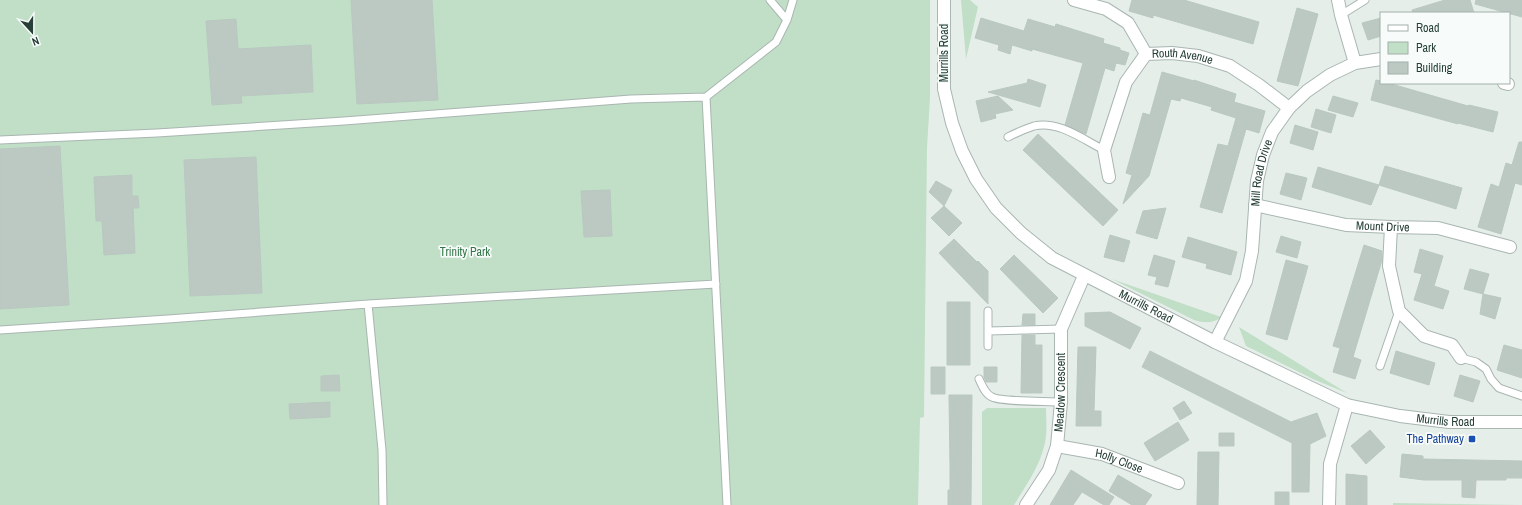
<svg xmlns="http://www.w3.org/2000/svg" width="1522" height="505" viewBox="0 0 1522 505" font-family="'Archivo Narrow',sans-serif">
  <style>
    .green { fill: #c1dec7 }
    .building { fill: #bcc9c3; stroke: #b9c8c1 }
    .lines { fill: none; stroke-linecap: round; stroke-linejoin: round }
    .service-casing { stroke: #a9b6b1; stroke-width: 9 }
    .minor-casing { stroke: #a9b6b1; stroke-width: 14 }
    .service { stroke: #fff; stroke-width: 7 }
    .minor { stroke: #fff; stroke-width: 12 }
    .transit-dot { fill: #1a4fb4; stroke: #f7fbf9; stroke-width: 1.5 }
    .labels { text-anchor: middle; stroke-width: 3.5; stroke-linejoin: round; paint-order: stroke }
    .street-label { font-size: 12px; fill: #264037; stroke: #f7fbf9 }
    .park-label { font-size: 12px; fill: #317547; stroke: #f7fbf9 }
    .transit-label { font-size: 12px; fill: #164399; stroke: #f7fbf9; text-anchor: end }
  </style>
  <rect width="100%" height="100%" fill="#e6eeea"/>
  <path class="green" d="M0 0H930V98L927 148 924 417 920 418 918 505H0Z
    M961 0H970L978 7 966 59Z
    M1112 279 1221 317C1213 324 1204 323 1194 320Z
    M1239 327 1347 393 1315 380 1246 346Z
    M987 408H1046C1046 417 1047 427 1046 436 1043 462 1027 484 1014 505H982V412Z
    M1393 503 1522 505H1393Z"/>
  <path class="building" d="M351 0H432L438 100 357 104Z
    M1132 0H1184L1259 22 1253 44 1153 15V18L1129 11Z
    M1445 0H1470L1474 13H1413L1412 10Z
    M1476 0H1522V17L1475 4Z
    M1297 8 1318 14 1298 86 1277 81Z
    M981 18 1024 31 1028 19 1055 27 1056 24 1104 39 1103 43 1120 48V50L1129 53 1125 65 1116 63 1114 71 1105 68 1086 134 1065 125 1083 63 1043 52 1032 49V51L1012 45 1010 54 998 50 999 45 975 38Z
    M1381 18V36L1368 40 1362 23Z
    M236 19 238 49 311 45 313 92 241 96 242 103 212 105 206 21Z
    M1162 72 1194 81V80L1236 94 1234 102 1265 111 1259 133 1246 129 1222 213 1200 207 1218 144 1228 146 1236 118 1211 110 1212 107 1181 98 1180 101 1171 99 1149 176 1123 204 1132 175 1126 173 1143 113 1150 115Z
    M1028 79 1046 85 1040 107 988 92 1027 83Z
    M1376 80 1381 81V83H1388L1468 106 1469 105 1498 112 1493 132 1458 123V124L1371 100Z
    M998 96 1013 110 995 114 996 118 981 122 976 101Z
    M1333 96 1358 103 1353 117 1328 110Z
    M1316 109 1336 115 1331 133 1311 127Z
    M1295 125 1318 132 1313 150 1290 143Z
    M1038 134 1118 210 1103 226 1023 150Z
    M1519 142H1522V185L1515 183 1501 234 1478 227 1491 184 1499 187 1506 163 1512 165Z
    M60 146 69 305 0 309V149Z
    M256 157 262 293 190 296 184 160Z
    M1385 166 1462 188 1456 209 1379 185Z
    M1318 167 1379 185 1371 205 1312 187Z
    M1286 173 1307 178 1301 200 1280 194Z
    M132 175V196H138L139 208H133L135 253 104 255 102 221H96L94 177Z
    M936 181 952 190 944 206 929 192Z
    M610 190 612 236 584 237 581 191Z
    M944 206 962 223 949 236 931 218Z
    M1166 208 1157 239 1136 233 1143 211Z
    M1110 235 1130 241 1124 262 1104 257Z
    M1281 236 1301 242 1297 258 1276 252Z
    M1188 237 1237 252 1231 275 1206 268 1207 264 1182 257Z
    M954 239 977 262 978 261 988 271V304L939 253Z
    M1364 245 1382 251V260L1353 357 1361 360 1355 379 1333 372 1340 348 1333 346Z
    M1420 249 1443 256 1434 286 1449 291 1443 309 1414 300 1422 274 1414 272Z
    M1014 255 1058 298 1043 313 1000 269Z
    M1154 255 1175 261 1168 287 1155 284 1157 277 1148 275Z
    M1286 260 1308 266 1287 340 1266 334Z
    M1470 269 1489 274 1483 294 1464 289Z
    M1483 294 1501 298 1495 319 1480 314Z
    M947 302H970V365H947Z
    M1110 312 1141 328 1130 349 1085 326V313Z
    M1023 314H1035V325H1022Z
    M1022 335H1035V345H1042V393H1021Z
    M1504 345 1522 350V378L1497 370Z
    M1078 347H1096L1094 411H1101V426H1076Z
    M1150 351 1291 422 1317 413 1326 436 1310 444 1309 492H1292V443L1142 367Z
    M1396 351 1435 363 1429 385 1390 373Z
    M931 367H945V394H931Z
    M984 367H997V382H986L984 377Z
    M339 375 340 391H321V376Z
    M1460 375 1480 381 1473 402 1454 396Z
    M949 395H972L971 505H948V490H950V467Z
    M1184 401 1192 413 1180 420 1173 408Z
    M330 402V417L290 419 289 404Z
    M1178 422 1189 440 1155 461 1144 443Z
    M1370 430 1385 447 1366 464 1351 446Z
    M1219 433H1234V446H1219Z
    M1198 452H1219L1218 505H1197Z
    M1402 454 1423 456V459L1522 461V478H1506V480H1476L1475 498 1462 497V480H1424L1400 477Z
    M1071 470 1114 497 1109 505H1104L1082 492 1073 505H1050Z
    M1346 474 1367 476V505H1346Z
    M1118 475 1152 495 1145 505H1132L1109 491Z
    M1275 492H1289V505H1275Z"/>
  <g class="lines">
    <defs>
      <path id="service" d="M770 0 787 20
        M1341 15 1365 0
        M706 97 727 505
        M1008 137C1016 133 1025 129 1034 126 1058 120 1084 140 1104 150
        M0 140 157 133 344 121 631 99 706 97 776 42 787 20 793 0
        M368 304 382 450 383 505
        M0 330 168 319 368 304 716 284
        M988 331 1061 329
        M988 346V311
        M1461 358 1476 362 1486 369 1491 379 1499 388 1522 396
        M1380 366 1399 311
        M979 379C982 385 985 394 992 397 1001 402 1047 401 1061 402"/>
      <g id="minor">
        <path id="s1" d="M944 0V89L952 123 962 151 976 179 996 208 1021 233 1052 258 1215 342 1347 405 1400 416 1449 422H1522"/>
        <path d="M1074 0 1106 9 1128 23 1146 54"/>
        <path d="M1338 0 1341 15 1355 63"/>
        <path d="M1504 83 1508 84"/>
        <path id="s2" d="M1109 177 1104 150 1126 82 1146 54 1172 53 1198 56 1230 66 1259 85 1289 108"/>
        <path id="s3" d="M1255 205 1346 225 1391 227 1438 228 1510 247"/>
        <path d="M1391 227 1389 266 1399 311 1424 336 1452 345 1461 358"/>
        <path id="s4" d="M1215 342 1246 281 1252 251 1257 181 1263 155 1272 132 1289 108 1307 91 1330 75 1355 63 1381 59"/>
        <path id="s5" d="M1057 446 1102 454 1178 483"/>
        <path id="s6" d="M1026 505 1049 470 1057 446 1061 402V329L1084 276"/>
        <path d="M1329 505 1330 464 1347 405"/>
      </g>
    </defs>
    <use href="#service" class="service-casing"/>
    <use href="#minor" class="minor-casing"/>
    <use href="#service" class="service"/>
    <use href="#minor" class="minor"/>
  </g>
  <rect class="transit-dot" x="1468" y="435" width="8" height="8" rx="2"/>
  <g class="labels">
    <g class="street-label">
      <text transform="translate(944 53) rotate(-90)" y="4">Murrills Road</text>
      <text dy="4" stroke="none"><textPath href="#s2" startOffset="170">Routh Avenue</textPath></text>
      <text dy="4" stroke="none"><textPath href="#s4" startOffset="178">Mill Road Drive</textPath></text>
      <text dy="4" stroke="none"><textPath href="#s3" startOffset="130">Mount Drive</textPath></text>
      <text dy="4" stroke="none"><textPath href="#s1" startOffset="401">Murrills Road</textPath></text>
      <text dy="4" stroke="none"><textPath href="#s6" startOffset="121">Meadow Crescent</textPath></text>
      <text dy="4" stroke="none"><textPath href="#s1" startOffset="725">Murrills Road</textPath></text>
      <text dy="4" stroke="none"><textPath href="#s5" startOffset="64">Holly Close</textPath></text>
    </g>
    <g class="park-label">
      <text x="465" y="256">Trinity Park</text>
    </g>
    <g class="transit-label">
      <text x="1464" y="443">The Pathway</text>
    </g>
  </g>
  <rect x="1380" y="12" width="130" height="72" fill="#f7fbf9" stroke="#a3b0ab"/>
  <rect x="1388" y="25" width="20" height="6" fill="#ffffff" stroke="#a3b0ab"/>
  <text x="1416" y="32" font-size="12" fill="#264037">Road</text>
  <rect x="1388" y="42" width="20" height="12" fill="#c1dec7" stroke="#a3b0ab"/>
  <text x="1416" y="52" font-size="12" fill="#264037">Park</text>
  <rect x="1388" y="62" width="20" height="12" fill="#bcc9c3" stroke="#a3b0ab"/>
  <text x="1416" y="72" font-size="12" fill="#264037">Building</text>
  <g transform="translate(32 32) rotate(159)" stroke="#f7fbf9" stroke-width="3" paint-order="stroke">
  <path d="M0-3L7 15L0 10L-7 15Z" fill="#264037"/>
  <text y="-6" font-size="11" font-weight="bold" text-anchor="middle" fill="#264037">N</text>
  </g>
</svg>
